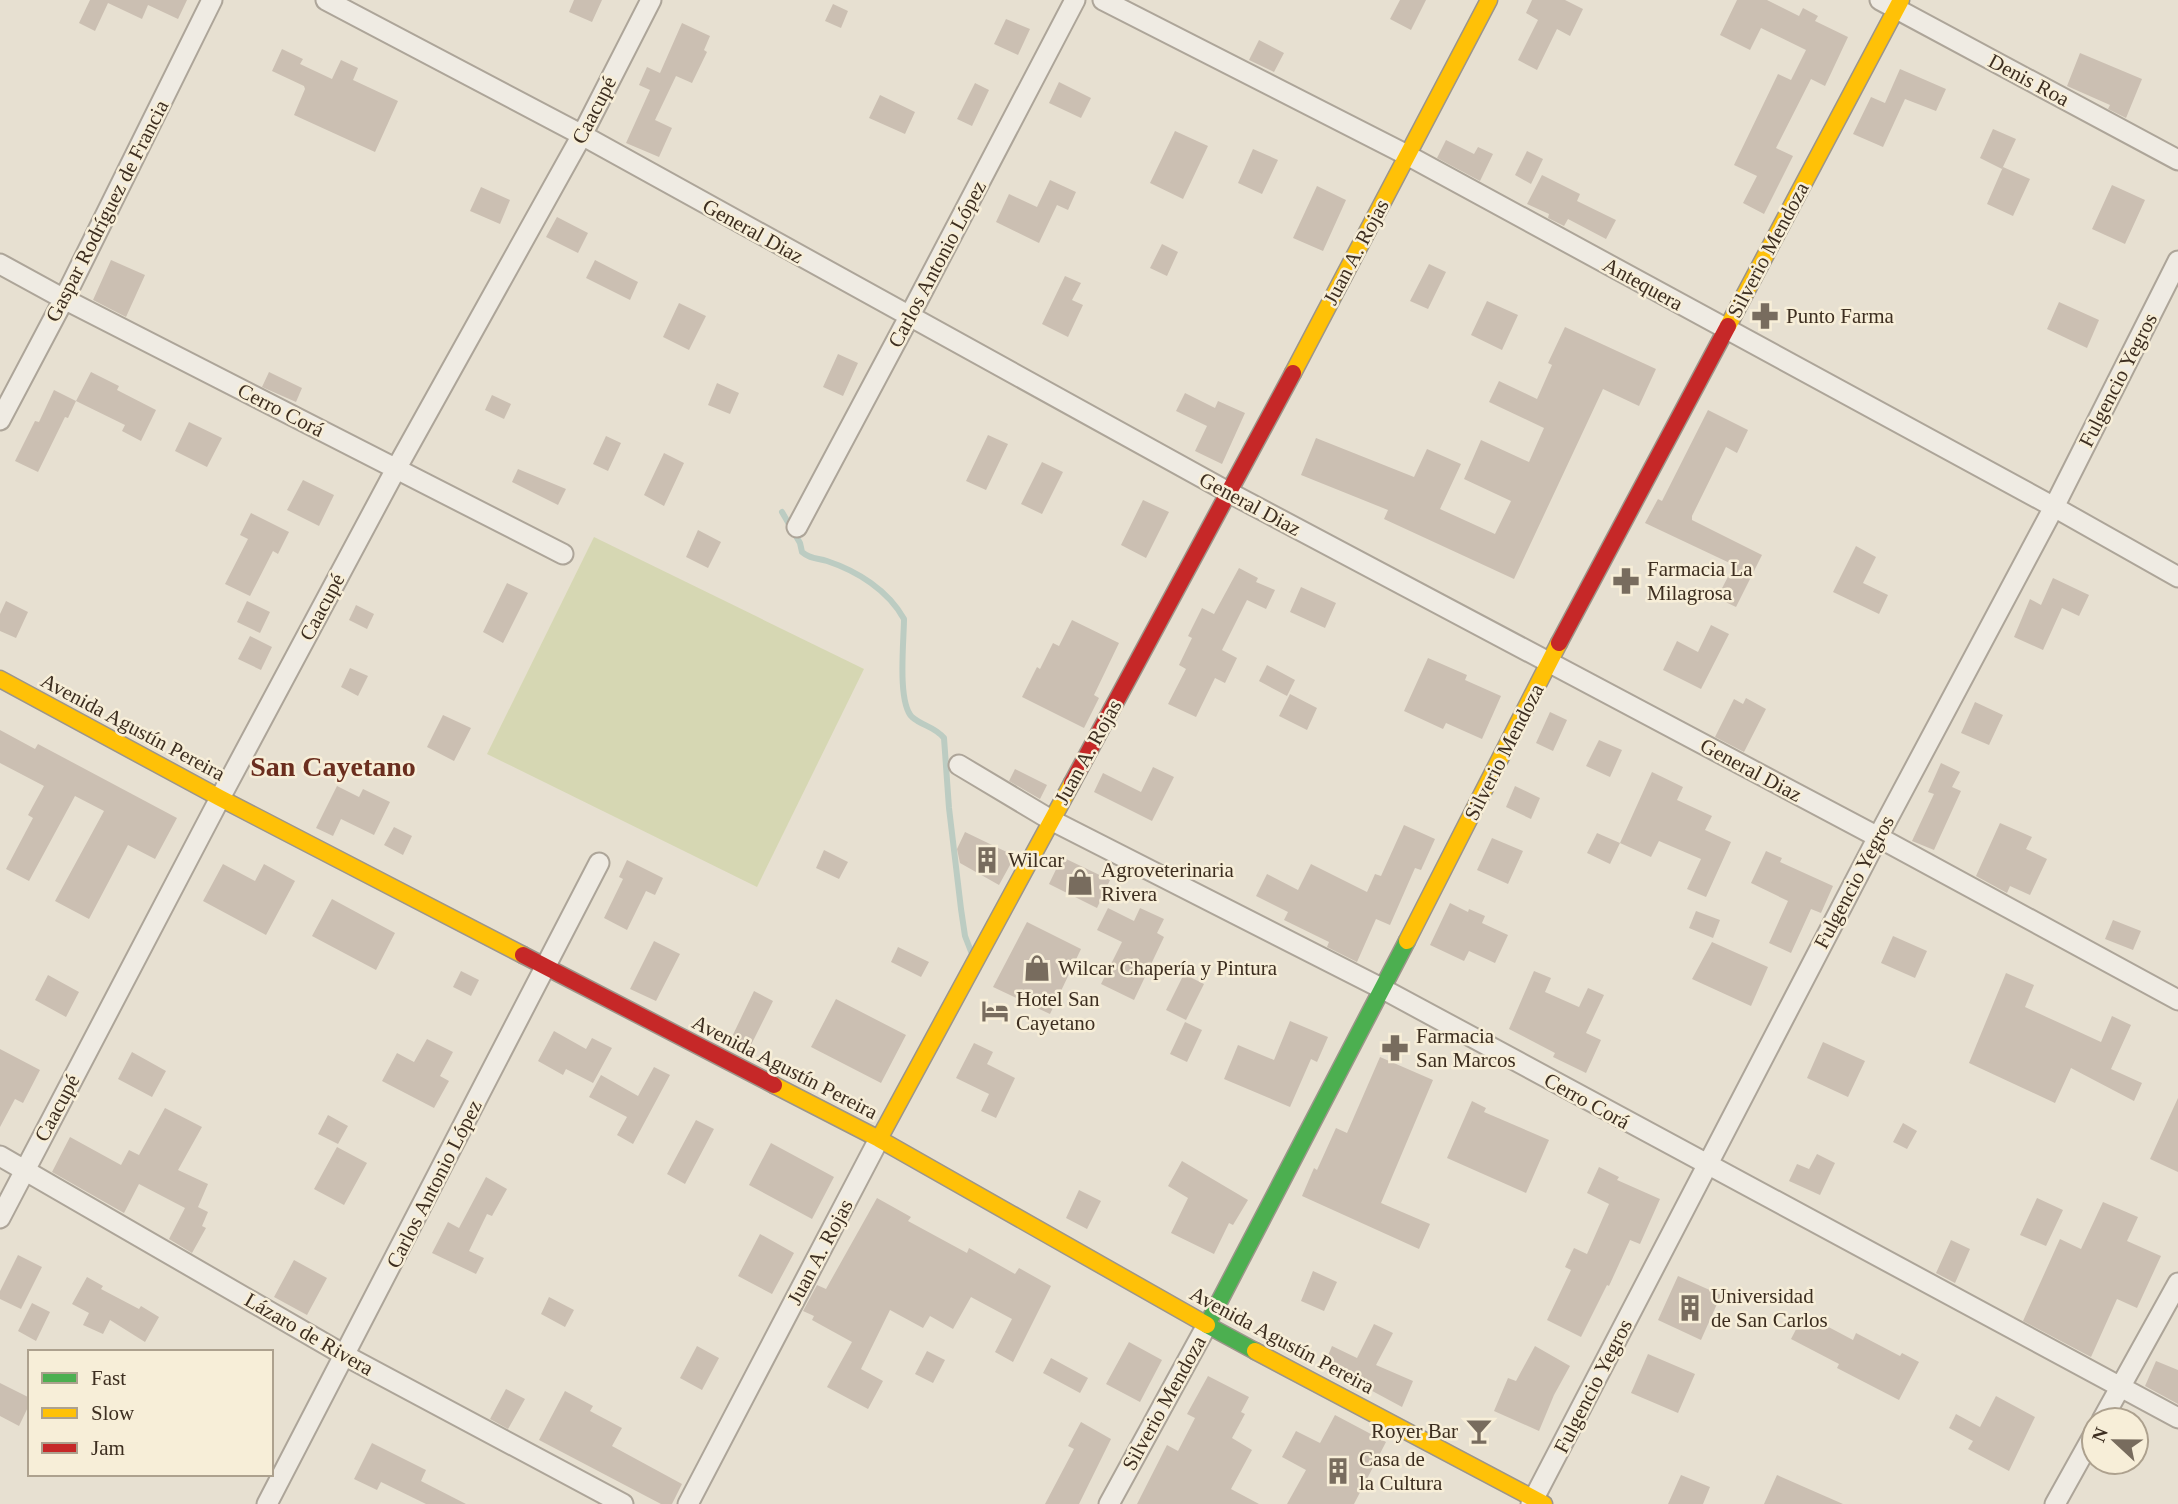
<svg xmlns="http://www.w3.org/2000/svg" width="2178" height="1504" viewBox="0 0 2178 1504" font-family="Georgia,serif">
  <style>
    .green { fill: #d6d7b3 }
    .lines { fill: none; stroke-linecap: round; stroke-linejoin: round }
    .stream { stroke: #bcccc2; stroke-width: 6 }
    .building { fill: #cbbfb2 }
    .street-casing { stroke: #ada599; stroke-width: 23 }
    .fast-casing { stroke: #9c958a; stroke-width: 19 }
    .slow-casing { stroke: #9c958a; stroke-width: 19 }
    .jam-casing { stroke: #9c958a; stroke-width: 19 }
    .street { stroke: #efebe3; stroke-width: 19 }
    .fast { stroke: #4caf50; stroke-width: 16 }
    .slow { stroke: #ffc107; stroke-width: 16 }
    .jam { stroke: #c62828; stroke-width: 16 }
    .labels { text-anchor: middle; stroke-width: 5; stroke-linejoin: round; paint-order: stroke }
    .street-label { font-size: 21px; fill: #3d2e20; stroke: #f7eed8 }
    .poi-label { font-size: 21px; fill: #3d2e20; stroke: #f7eed8; text-anchor: start }
    .district-label { font-size: 28px; font-weight: bold; fill: #6b2e1e; stroke: #f7eed8 }
  </style>
  <rect width="100%" height="100%" fill="#e7e0d1"/>
  <path class="green" d="M594 537 864 669 757 887 487 754Z"/>
  <g class="lines">
    <path class="stream" d="M782 512 800 543 802 552C810 559 817 558 827 561 857 571 888 590 904 619 904 640 897 702 912 717 922 726 934 726 944 738L949 808 961 909 965 936 972 954"/>
  </g>
  <path class="building" d="M90 0H187L178 19 148 5 142 19 108 3 95 31 79 23Z
    M574 0H602L592 22 569 12Z
    M1400 0H1426L1411 30 1390 19Z
    M1532 0H1565L1583 9 1570 36 1557 29 1537 70 1518 60 1538 20 1526 13Z
    M1737 0H1767L1799 16 1803 8 1818 16 1815 21 1848 37 1825 86 1811 79 1776 148 1793 156 1764 214 1743 203 1757 176 1734 165 1778 74 1791 80 1806 50 1761 28 1750 50 1720 35Z
    M833 4 848 11 841 28 825 21Z
    M1006 19 1030 29 1018 55 994 44Z
    M682 23 710 36 704 50 707 52 692 83 676 76 655 120 672 128 659 157 626 143 650 90 639 85 647 67 660 73Z
    M1259 40 1284 53 1274 72 1249 60Z
    M282 49 303 59 300 64 332 79 341 60 358 68 353 80 398 101 375 152 294 115 305 89 304 86 272 71Z
    M2080 53 2142 79 2126 118 2108 109 2110 105 2067 86Z
    M1900 69 1946 89 1936 111 1905 99 1883 147 1853 134 1871 97 1885 103Z
    M1059 82 1091 98 1081 118 1049 103Z
    M975 83 989 90 972 126 957 119Z
    M880 95 915 112 905 134 869 118Z
    M1993 129 2016 139 2002 169 1980 158Z
    M1175 131 1208 146 1183 199 1150 183Z
    M1446 140 1474 154 1478 147 1493 154 1480 181 1437 158Z
    M1253 149 1278 160 1262 194 1238 183Z
    M1527 151 1543 159 1531 184 1515 175Z
    M2003 167 2030 179 2013 216 1987 204Z
    M1542 175 1580 194 1577 201 1616 220 1606 239 1568 219 1564 226 1548 218 1549 214 1527 204Z
    M1050 180 1076 192 1068 210 1057 205 1039 243 996 222 1009 194 1037 207Z
    M2112 185 2145 200 2125 244 2092 229Z
    M1317 186 1346 200 1323 251 1293 238Z
    M481 187 510 200 500 224 470 211Z
    M557 217 588 233 578 253 546 237Z
    M1162 244 1178 252 1167 276 1150 268Z
    M111 260 145 275 126 317 93 300Z
    M595 260 638 282 630 300 586 278Z
    M1429 264 1446 272 1428 309 1410 301Z
    M1065 276 1081 283 1072 300 1083 305 1068 337 1042 324Z
    M1487 301 1518 315 1502 350 1471 335Z
    M2059 302 2099 320 2087 348 2047 329Z
    M679 303 706 316 689 350 663 337Z
    M1565 327 1656 369 1639 406 1603 389 1514 579 1384 519 1388 510 1301 475 1316 438 1414 477 1427 449 1461 464 1440 509 1495 534 1511 501 1464 479 1481 440 1529 462 1544 428 1489 402 1499 381 1537 399 1552 365 1548 363Z
    M838 354 858 363 843 396 823 387Z
    M91 372 119 386 117 390 156 410 141 441 122 431 125 425 76 401Z
    M269 372 302 388 296 402 262 387Z
    M717 383 739 393 730 414 708 405Z
    M54 390 76 401 68 418 65 417 38 472 15 461 35 421 39 422Z
    M1185 393 1215 408 1218 401 1245 413 1222 464 1195 451 1207 426 1176 411Z
    M492 395 511 404 504 419 485 410Z
    M1708 410 1748 430 1737 453 1726 447 1692 516V520L1762 555 1736 607 1717 598 1734 565 1645 523 1658 499 1662 501Z
    M189 422 222 438 207 467 175 451Z
    M988 435 1008 444 986 490 966 481Z
    M606 436 621 443 608 471 593 464Z
    M664 453 684 463 664 506 644 495Z
    M1042 462 1063 472 1042 514 1021 504Z
    M518 469 566 489 558 505 512 482Z
    M303 480 334 495 319 526 287 510Z
    M1143 500 1169 512 1146 558 1121 545Z
    M251 513 289 532 278 554 273 551 250 596 225 584 248 539 240 535Z
    M698 530 721 542 708 568 686 557Z
    M1856 546 1876 557 1863 583 1888 595 1879 614 1833 592Z
    M1239 568 1258 578 1256 582 1275 590 1266 609 1247 600 1222 650 1237 658 1225 683 1215 678 1196 717 1168 704 1186 669 1179 665 1192 638 1188 636 1202 608 1214 614Z
    M2053 578 2089 595 2079 616 2062 608 2043 650 2014 637 2030 599 2041 605Z
    M507 583 528 593 503 643 483 632Z
    M1301 587 1336 603 1325 628 1290 612Z
    M6 601 28 612 16 638 0 631V614Z
    M247 601 270 612 260 633 237 622Z
    M356 605 374 614 367 629 349 620Z
    M1072 620 1119 643 1094 695 1099 698 1084 728 1022 697 1037 667 1040 669 1053 643 1059 646Z
    M1711 625 1729 634 1701 689 1663 670 1677 641 1698 652Z
    M250 636 272 647 261 670 238 659Z
    M1428 658 1467 675 1465 680 1501 696 1482 739 1446 723 1443 729 1404 711Z
    M1267 665 1295 680 1287 696 1259 681Z
    M350 668 368 676 358 696 341 687Z
    M1290 694 1317 708 1307 730 1279 716Z
    M1746 698 1766 709 1744 752 1715 737 1734 699 1743 704Z
    M1975 702 2003 715 1989 745 1961 733Z
    M1550 712 1567 720 1553 751 1536 743Z
    M443 715 471 728 454 761 427 747Z
    M0 730 35 749 38 744 177 818 155 859 128 845 89 919 55 901 104 811 75 796 29 881 6 869 33 818 28 815 44 786 0 763Z
    M1599 740 1622 750 1610 777 1586 766Z
    M1941 763 1960 772 1952 787 1961 791 1934 850 1912 841 1934 794 1928 792Z
    M1153 767 1174 777 1152 821 1094 792 1103 773 1141 792Z
    M1015 769 1047 785 1040 799 1009 781Z
    M1652 772 1683 787 1677 800 1712 816 1705 830 1731 842 1706 897 1687 889 1701 859 1659 841 1651 857 1620 843Z
    M337 786 359 797 363 789 390 802 374 835 341 819 333 836 316 828Z
    M1515 786 1540 798 1531 819 1506 807Z
    M2000 823 2032 837 2026 849 2047 859 2030 895 2010 886 2007 893 1976 876Z
    M1404 825 1435 839 1421 870 1415 868 1390 925 1376 919 1357 962 1327 947 1329 942 1284 920 1288 912 1256 896 1267 874 1298 890 1311 864 1367 892 1375 874 1381 876Z
    M394 827 412 836 403 855 384 845Z
    M965 832 1015 856 999 885 960 863 957 849Z
    M1597 833 1620 843 1610 864 1587 853Z
    M1492 838 1523 851 1508 884 1477 870Z
    M824 850 848 862 839 879 816 868Z
    M1766 851 1782 858 1780 862 1833 886 1821 913 1811 909 1791 953 1769 943 1788 901 1751 883Z
    M1062 857 1110 880 1097 908 1049 884Z
    M627 860 663 878 655 895 646 891 627 930 604 918 623 879 619 877Z
    M223 864 255 881 264 864 295 881 266 935 203 901Z
    M332 899 395 933 376 970 312 936Z
    M1450 903 1468 912 1469 909 1485 916 1482 923 1508 935 1495 963 1469 951 1464 961 1430 945Z
    M1108 908 1134 921 1140 908 1164 919 1157 933 1164 937 1134 1000 1101 984 1122 942 1097 930Z
    M1696 911 1720 920 1713 938 1689 928Z
    M2113 920 2141 931 2133 950 2105 939Z
    M1027 922 1081 949 1050 1014 993 987Z
    M1893 936 1927 951 1915 978 1881 963Z
    M654 941 680 954 656 1001 630 989Z
    M1712 942 1768 967 1751 1006 1692 979Z
    M898 947 929 962 921 977 891 962Z
    M461 971 479 980 471 996 453 987Z
    M1534 971 1551 978 1545 992 1579 1007 1588 988 1604 995 1586 1033 1601 1040 1586 1073 1553 1057 1555 1053 1509 1029Z
    M2006 973 2034 985 2025 1007 2101 1042 2112 1016 2131 1025 2111 1069 2142 1083 2134 1101 2071 1068 2055 1103 1969 1063Z
    M1184 974 1204 984 1186 1020 1166 1010Z
    M48 975 79 992 66 1017 35 1000Z
    M754 991 773 1001 747 1053 729 1043Z
    M836 999 906 1035 881 1083 811 1047Z
    M1290 1021 1328 1037 1317 1062 1311 1059 1290 1107 1224 1079 1238 1045 1274 1060Z
    M1185 1022 1202 1030 1187 1062 1170 1054Z
    M554 1031 586 1049 592 1038 612 1048 593 1083 566 1069 563 1075 538 1061Z
    M427 1039 453 1052 440 1076 449 1081 434 1108 382 1081 397 1053 414 1062Z
    M1823 1042 1865 1061 1848 1097 1807 1078Z
    M974 1043 993 1052 987 1064 1015 1078 996 1118 981 1111 989 1094 956 1078Z
    M0 1049 40 1070 23 1103 15 1099 0 1127Z
    M132 1052 166 1071 152 1097 118 1079Z
    M1380 1057 1433 1080 1381 1203 1430 1224 1419 1249 1302 1196 1314 1168 1317 1170 1336 1128 1347 1133Z
    M654 1067 670 1075 633 1144 617 1135 627 1117 589 1097 601 1075 638 1096Z
    M2178 1098V1172L2150 1159Z
    M1472 1101 1486 1108 1484 1112 1549 1140 1526 1193 1447 1158Z
    M165 1108 202 1127 178 1170 208 1184 198 1207 208 1212 202 1226 206 1228 192 1253 169 1239 185 1208 139 1184 124 1213 52 1172 70 1137 121 1165 129 1150 139 1155Z
    M328 1115 348 1126 338 1144 318 1134Z
    M696 1120 714 1129 685 1184 667 1174Z
    M1903 1123 1917 1131 1907 1149 1893 1142Z
    M771 1143 834 1177 812 1219 749 1185Z
    M337 1147 367 1163 344 1205 314 1189Z
    M1817 1154 1835 1163 1820 1195 1789 1181 1797 1164 1809 1169Z
    M1182 1161 1248 1200 1233 1225 1229 1223 1214 1254 1171 1233 1188 1198 1168 1186Z
    M1599 1167 1619 1177 1617 1180 1660 1199 1640 1244 1630 1240 1609 1286 1607 1285 1581 1337 1547 1320 1571 1270 1565 1267 1574 1248 1587 1254 1609 1204 1587 1193Z
    M486 1177 507 1189 492 1216 487 1214 469 1251 484 1258 476 1274 432 1253 448 1222 459 1228Z
    M1079 1190 1101 1201 1087 1229 1066 1218Z
    M877 1198 911 1217 908 1221 967 1253 969 1248 1015 1274 1019 1268 1051 1286 1013 1362 995 1352 1012 1319 971 1297 953 1329 930 1316 923 1328 890 1310 861 1369 883 1381 868 1409 827 1387 852 1342 812 1320 814 1316 803 1311 817 1285 826 1289Z
    M2037 1198 2063 1210 2046 1246 2020 1235Z
    M2103 1202 2138 1217 2127 1241 2161 1256 2137 1308 2117 1299 2091 1357 2023 1321 2060 1239 2081 1249Z
    M760 1234 794 1253 772 1294 738 1276Z
    M1951 1240 1970 1249 1955 1283 1936 1273Z
    M18 1255 42 1267 21 1309 0 1299V1291Z
    M294 1260 327 1278 307 1315 274 1297Z
    M1313 1271 1337 1282 1324 1311 1301 1301Z
    M1678 1276 1721 1295 1701 1340 1658 1320Z
    M87 1277 103 1286 101 1289 139 1309 141 1306 159 1317 145 1342 110 1320 103 1334 83 1325 89 1313 72 1304Z
    M549 1297 574 1310 565 1327 541 1314Z
    M32 1303 50 1312 36 1341 18 1331Z
    M1804 1314 1853 1340 1856 1333 1900 1356 1902 1353 1919 1362 1899 1400 1837 1368 1839 1364 1791 1339Z
    M1374 1324 1393 1333 1376 1365 1413 1381 1402 1407 1324 1365 1332 1346 1357 1358Z
    M1129 1342 1162 1360 1140 1402 1106 1384Z
    M697 1346 719 1358 702 1390 680 1378Z
    M1535 1346 1570 1366 1554 1395 1539 1431 1494 1411 1508 1378 1516 1381Z
    M927 1351 945 1360 933 1383 915 1374Z
    M1648 1354 1695 1374 1678 1413 1631 1393Z
    M1051 1358 1088 1378 1080 1393 1043 1373Z
    M2156 1361 2178 1370V1404L2145 1386Z
    M1208 1376 1249 1397 1241 1412 1245 1414 1232 1438 1252 1450 1231 1489 1259 1504H1137L1167 1445 1178 1451 1195 1418 1187 1414Z
    M0 1383 30 1398V1403L19 1426 0 1416Z
    M506 1389 525 1399 508 1429 490 1419Z
    M565 1391 593 1406 590 1411 622 1428 612 1446 682 1484 672 1504H661L539 1440Z
    M1996 1396 2035 1417 2009 1471 1968 1449 1973 1441 1949 1428 1956 1414 1980 1427Z
    M1335 1415 1386 1442 1354 1504H1287L1306 1470 1282 1457 1296 1431 1320 1443Z
    M1081 1422 1111 1439 1079 1504H1045L1074 1449 1068 1446Z
    M372 1443 426 1470 421 1481 466 1504H426L381 1482 377 1490 354 1479Z
    M1681 1475 1710 1487 1703 1504H1668Z
    M1777 1475 1843 1504H1764Z"/>
  <g class="lines">
    <defs>
      <path id="street" d="M326 0 582 135 1230 493 1878 837 2178 1000
        M1103 0 1407 155 2054 507 2178 577
        M1880 0 2178 160
        M0 264 64 299 563 554
        M0 420 64 299 212 0
        M797 527 909 317 1075 0
        M959 765 1051 820 1383 989 2178 1418
        M0 1156 346 1356 623 1504
        M0 1218 220 798 396 469 582 135 651 0
        M2102 1420 2178 1283
        M267 1504 599 863
        M688 1504 879 1139
        M1109 1504 1207 1325
        M1531 1504 1878 837 2054 507 2178 261
        M2055 1504 2094 1434"/>
      <path id="fast" d="M1255 1351 1207 1325 1407 941"/>
      <path id="slow" d="M1728 326 1901 0
        M1293 373 1489 0
        M0 679 220 798 523 955
        M1407 941 1559 643
        M774 1085 879 1139 1207 1325
        M879 1139 1072 783
        M1255 1351 1544 1504"/>
      <path id="jam" d="M1559 643 1728 326
        M1072 783 1293 373
        M523 955 774 1085"/>
    </defs>
    <use href="#street" class="street-casing"/>
    <use href="#fast" class="fast-casing"/>
    <use href="#slow" class="slow-casing"/>
    <use href="#jam" class="jam-casing"/>
    <use href="#street" class="street"/>
    <use href="#fast" class="fast"/>
    <use href="#slow" class="slow"/>
    <use href="#jam" class="jam"/>
  </g>
  <defs>
    <symbol id="pharmacy-bare" viewBox="-9 -9 18 18"><path d="M-2-6h4v4h4v4h-4v4h-4v-4h-4v-4h4Z" fill="#786c5e" stroke="#f7eed8" stroke-width="2.5" paint-order="stroke"/></symbol>
    <symbol id="building-bare" viewBox="-9 -9 18 18"><path d="M-4-6H4V6H1V3H-1V6H-4ZM-2.5-4.3h1.7v1.8h-1.7ZM.8-4.3h1.7v1.8H.8ZM-2.5-1h1.7V.8h-1.7ZM.8-1h1.7V.8H.8Z" fill="#786c5e" stroke="#f7eed8" stroke-width="2.5" paint-order="stroke"/></symbol>
    <symbol id="shop-bare" viewBox="-9 -9 18 18"><path d="M-5-2.5h2.3a2.7 3.5 0 0 1 5.4 0H5L5.5 6h-11ZM-1.5-2.5h3a1.5 2.3 0 0 0-3 0Z" fill="#786c5e" stroke="#f7eed8" stroke-width="2.5" paint-order="stroke"/></symbol>
    <symbol id="hotel-bare" viewBox="-9 -9 18 18"><path d="M-6-4.5h1.5V1H6V5H4.5V3h-9V5H-6ZM-4 0a1.8 1.8 0 1 1 3.6 0ZM.5 0V-2.5h3Q6-2.5 6 0Z" fill="#786c5e" stroke="#f7eed8" stroke-width="2.5" paint-order="stroke"/></symbol>
    <symbol id="bar-bare" viewBox="-9 -9 18 18"><path d="M-6-5H6L.8 .8V4.5H3.5V6h-7V4.5H-.8V.8Z" fill="#786c5e" stroke="#f7eed8" stroke-width="2.5" paint-order="stroke"/></symbol>
  </defs>
  <g fill-rule="evenodd">
    <use href="#pharmacy-bare" x="1746" y="297" width="38" height="38"/>
    <use href="#pharmacy-bare" x="1607" y="562" width="38" height="38"/>
    <use href="#building-bare" x="968" y="841" width="38" height="38"/>
    <use href="#shop-bare" x="1061" y="863" width="38" height="38"/>
    <use href="#shop-bare" x="1018" y="949" width="38" height="38"/>
    <use href="#hotel-bare" x="976" y="992" width="38" height="38"/>
    <use href="#pharmacy-bare" x="1376" y="1029" width="38" height="38"/>
    <use href="#building-bare" x="1671" y="1289" width="38" height="38"/>
    <use href="#bar-bare" x="1460" y="1412" width="38" height="38"/>
    <use href="#building-bare" x="1319" y="1452" width="38" height="38"/>
  </g>
  <g class="labels">
    <g class="street-label">
      <text transform="translate(2029 80) rotate(28)" y="7">Denis Roa</text>
      <text transform="translate(594 110) rotate(-63)" y="7">Caacupé</text>
      <text transform="translate(107 211) rotate(-63)" y="7">Gaspar Rodríguez de Francia</text>
      <text transform="translate(753 231) rotate(29)" y="7">General Diaz</text>
      <text transform="translate(1768 250) rotate(-62)" y="7">Silverio Mendoza</text>
      <text transform="translate(1356 252) rotate(-62)" y="7">Juan A. Rojas</text>
      <text transform="translate(937 264) rotate(-62)" y="7">Carlos Antonio López</text>
      <text transform="translate(1643 284) rotate(29)" y="7">Antequera</text>
      <text transform="translate(2118 380) rotate(-63)" y="7">Fulgencio Yegros</text>
      <text transform="translate(281 410) rotate(27)" y="7">Cerro Corá</text>
      <text transform="translate(1250 504) rotate(28)" y="7">General Diaz</text>
      <text transform="translate(322 607) rotate(-62)" y="7">Caacupé</text>
      <text transform="translate(133 727) rotate(28)" y="7">Avenida Agustín Pereira</text>
      <text transform="translate(1088 752) rotate(-61)" y="7">Juan A. Rojas</text>
      <text transform="translate(1504 752) rotate(-63)" y="7">Silverio Mendoza</text>
      <text transform="translate(1751 770) rotate(28)" y="7">General Diaz</text>
      <text transform="translate(1854 882) rotate(-62)" y="7">Fulgencio Yegros</text>
      <text transform="translate(785 1067) rotate(27)" y="7">Avenida Agustín Pereira</text>
      <text transform="translate(1587 1101) rotate(29)" y="7">Cerro Corá</text>
      <text transform="translate(57 1108) rotate(-62)" y="7">Caacupé</text>
      <text transform="translate(434 1184) rotate(-63)" y="7">Carlos Antonio López</text>
      <text transform="translate(820 1252) rotate(-62)" y="7">Juan A. Rojas</text>
      <text transform="translate(309 1334) rotate(30)" y="7">Lázaro de Rivera</text>
      <text transform="translate(1282 1340) rotate(28)" y="7">Avenida Agustín Pereira</text>
      <text transform="translate(1593 1386) rotate(-63)" y="7">Fulgencio Yegros</text>
      <text transform="translate(1164 1403) rotate(-61)" y="7">Silverio Mendoza</text>
    </g>
    <g class="poi-label">
      <text x="1786" y="323">Punto Farma</text>
      <text x="1647" y="576">Farmacia La<tspan x="1647" dy="24">Milagrosa</tspan></text>
      <text x="1008" y="867">Wilcar</text>
      <text x="1101" y="877">Agroveterinaria<tspan x="1101" dy="24">Rivera</tspan></text>
      <text x="1058" y="975">Wilcar Chapería y Pintura</text>
      <text x="1016" y="1006">Hotel San<tspan x="1016" dy="24">Cayetano</tspan></text>
      <text x="1416" y="1043">Farmacia<tspan x="1416" dy="24">San Marcos</tspan></text>
      <text x="1711" y="1303">Universidad<tspan x="1711" dy="24">de San Carlos</tspan></text>
      <text x="1458" y="1438" text-anchor="end">Royer Bar</text>
      <text x="1359" y="1466">Casa de<tspan x="1359" dy="24">la Cultura</tspan></text>
    </g>
    <g class="district-label">
      <text x="333" y="776">San Cayetano</text>
    </g>
  </g>
  <rect x="28" y="1350" width="245" height="126" fill="#f7eed8" stroke="#ada18e" stroke-width="2"/>
  <rect x="42" y="1373" width="35" height="10" fill="#4caf50" stroke="#ada18e" stroke-width="2"/>
  <text x="91" y="1385" font-size="21" fill="#3d2e20">Fast</text>
  <rect x="42" y="1408" width="35" height="10" fill="#ffc107" stroke="#ada18e" stroke-width="2"/>
  <text x="91" y="1420" font-size="21" fill="#3d2e20">Slow</text>
  <rect x="42" y="1443" width="35" height="10" fill="#c62828" stroke="#ada18e" stroke-width="2"/>
  <text x="91" y="1455" font-size="21" fill="#3d2e20">Jam</text>
  <g transform="translate(2115 1441) rotate(292)"><circle r="33" fill="#f7eed8" stroke="#ada18e" stroke-width="2"/>
  <path d="M0-5L12 26L0 18L-12 26Z" fill="#786c5e"/>
  <text y="-10" font-size="19" font-weight="bold" text-anchor="middle" fill="#3d2e20">N</text>
  </g>
</svg>
